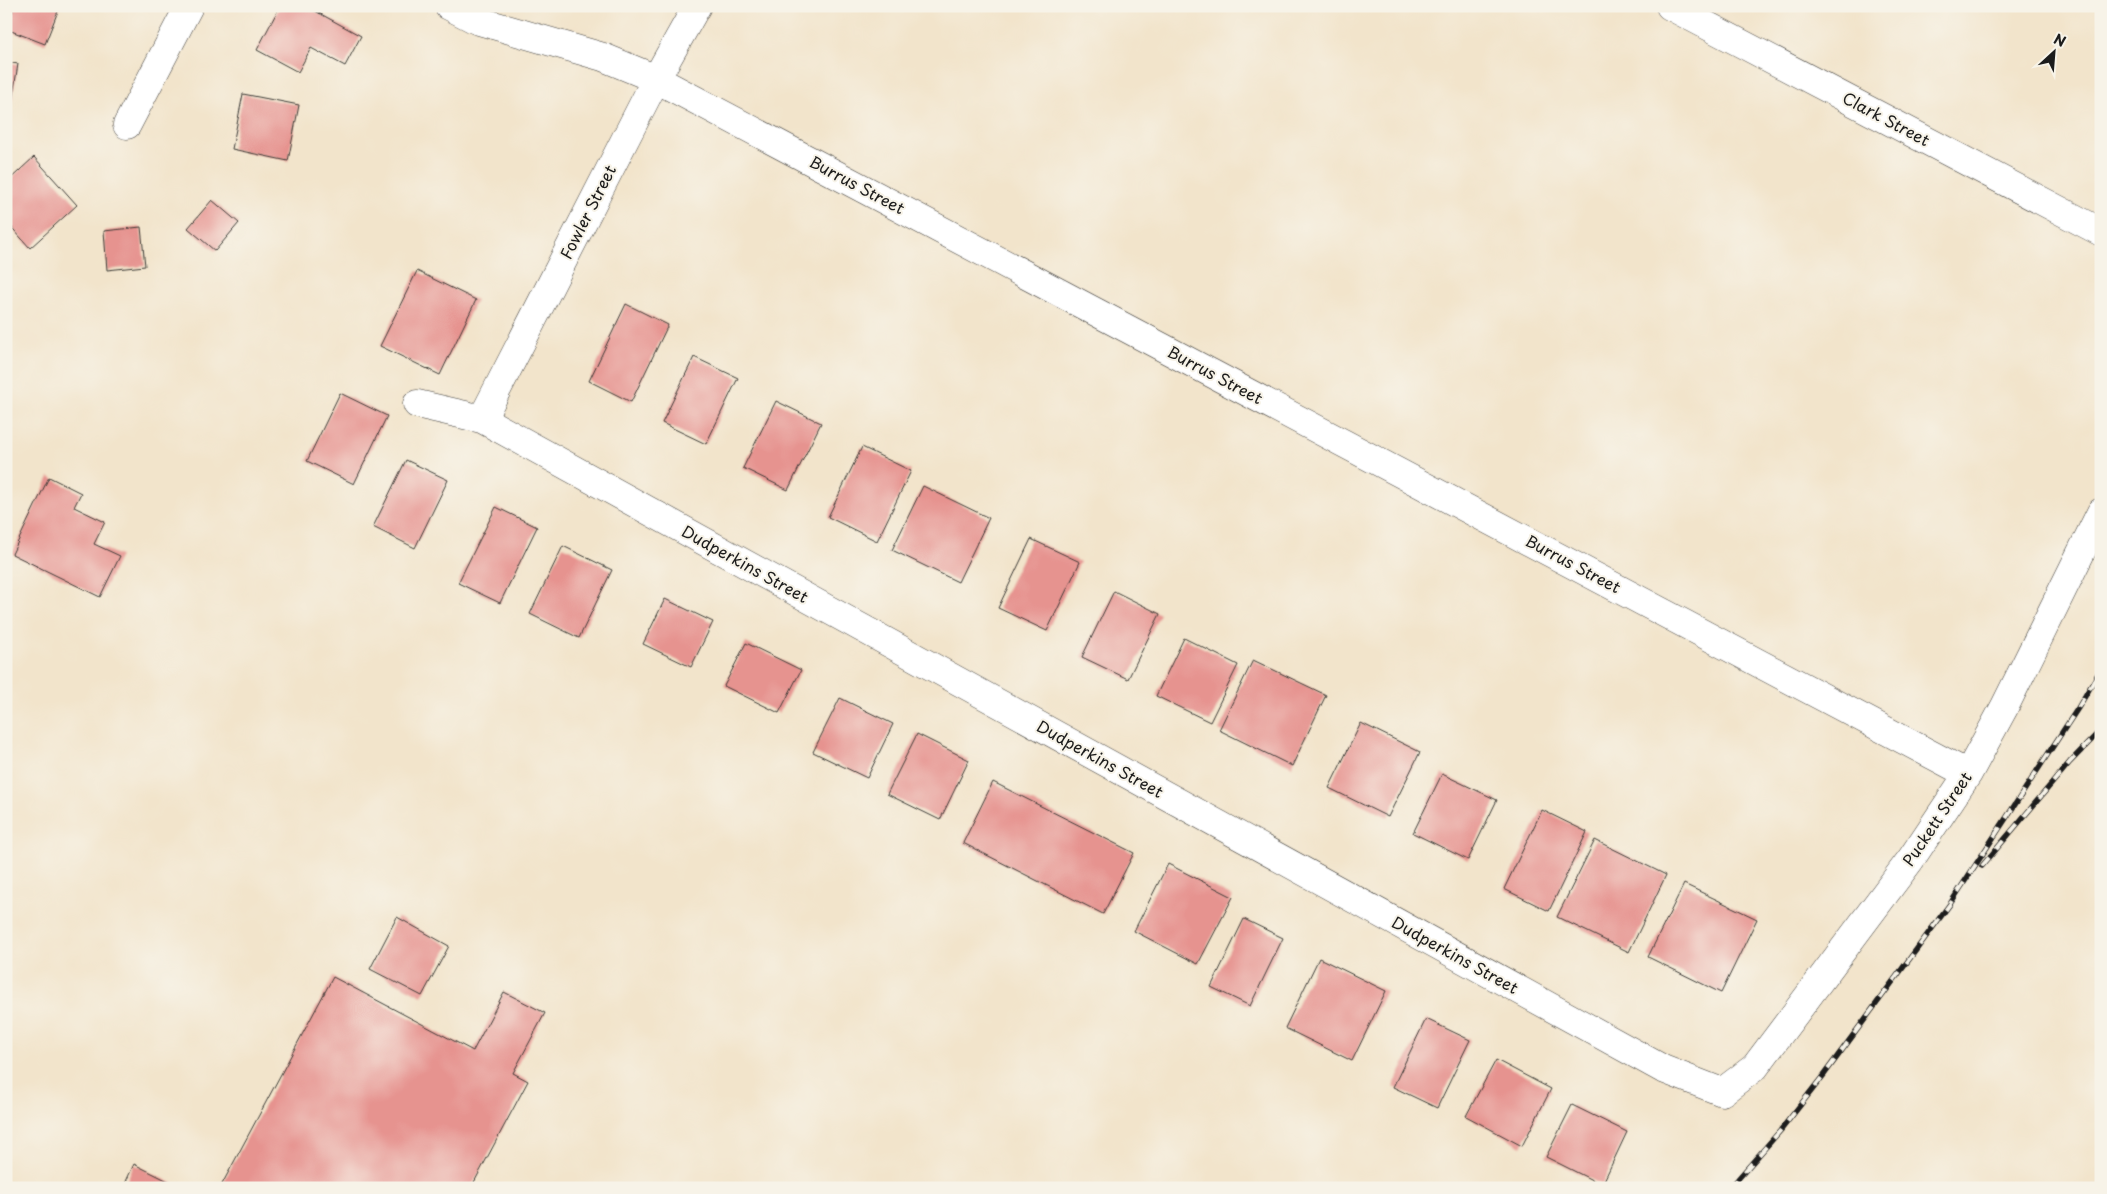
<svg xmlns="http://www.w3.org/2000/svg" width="2107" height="1194" viewBox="0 0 2107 1194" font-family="'Playpen Sans',sans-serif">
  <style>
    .building { fill: #e6938f }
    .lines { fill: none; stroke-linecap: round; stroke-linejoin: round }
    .minor-casing { stroke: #3c3a36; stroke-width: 29 }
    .minor { stroke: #fff; stroke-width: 28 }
    .rail-casing { stroke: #1c1c1c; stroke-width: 5.5 }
    .rail { stroke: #f7f3e8; stroke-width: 4; stroke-dasharray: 11; stroke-linecap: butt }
    .labels { text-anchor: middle; stroke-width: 4; stroke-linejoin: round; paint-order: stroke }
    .street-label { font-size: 16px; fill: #1c1c1c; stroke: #f7f3e8 }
  </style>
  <rect width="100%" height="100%" fill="#f7f3e8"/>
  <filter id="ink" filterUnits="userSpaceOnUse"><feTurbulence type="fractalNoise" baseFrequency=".02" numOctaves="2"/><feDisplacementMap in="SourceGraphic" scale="10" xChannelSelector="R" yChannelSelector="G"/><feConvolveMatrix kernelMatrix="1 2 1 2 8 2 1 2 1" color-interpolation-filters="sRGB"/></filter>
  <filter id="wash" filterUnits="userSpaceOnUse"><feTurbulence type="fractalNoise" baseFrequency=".0096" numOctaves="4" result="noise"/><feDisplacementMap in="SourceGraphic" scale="20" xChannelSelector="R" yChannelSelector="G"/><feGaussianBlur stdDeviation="1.12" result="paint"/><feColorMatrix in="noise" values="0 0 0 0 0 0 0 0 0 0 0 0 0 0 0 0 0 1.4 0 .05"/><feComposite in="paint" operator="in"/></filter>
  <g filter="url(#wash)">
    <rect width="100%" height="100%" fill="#f2e4cb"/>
    <g id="blocks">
      <path class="building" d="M14 6H60L45 44 6 29Z
        M280 6H306L361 36 345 66 311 48 298 72 257 50Z
        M6 62 18 64 7 132H6Z
        M243 94 299 105 288 161 232 149Z
        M34 157 77 205 30 248 6 221V183Z
        M212 200 239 223 215 251 188 228Z
        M141 227 145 266 107 270 104 231Z
        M417 271 476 300 440 375 380 346Z
        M626 304 668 325 631 402 589 381Z
        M694 357 738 378 706 444 662 423Z
        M340 393 387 416 354 484 307 461Z
        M776 401 821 423 788 490 743 468Z
        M862 447 911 471 877 541 828 517Z
        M406 460 448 480 415 548 373 527Z
        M49 477 81 493 74 507 105 522 94 544 120 556 100 597 12 554Z
        M923 486 989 518 958 582 892 550Z
        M496 507 537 527 500 603 458 583Z
        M1031 539 1080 562 1047 631 998 608Z
        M563 546 612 570 579 638 530 614Z
        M1114 591 1160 614 1128 679 1082 657Z
        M665 599 713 622 691 667 643 644Z
        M1184 638 1238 665 1210 722 1156 696Z
        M746 643 801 670 779 713 724 686Z
        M1253 660 1326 695 1292 766 1219 730Z
        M840 698 893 724 867 778 813 752Z
        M1361 723 1420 752 1388 817 1329 788Z
        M917 734 969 760 940 820 887 794Z
        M1442 774 1497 800 1468 860 1413 833Z
        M993 782 1134 853 1103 914 963 843Z
        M1542 810 1587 832 1549 911 1504 889Z
        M1595 840 1666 875 1629 952 1557 917Z
        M1168 864 1233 897 1198 964 1134 931Z
        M1684 884 1757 919 1721 993 1648 957Z
        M397 917 449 946 422 996 370 969Z
        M1244 919 1283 938 1250 1006 1211 987Z
        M1319 958 1386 991 1352 1061 1285 1028Z
        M333 977 473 1051 504 992 545 1013 513 1073 528 1081 471 1188H220Z
        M1426 1019 1470 1040 1437 1108 1393 1087Z
        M1496 1060 1551 1089 1522 1146 1466 1116Z
        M1572 1105 1627 1132 1602 1185 1546 1157Z
        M134 1164 182 1188H123Z"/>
    </g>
  </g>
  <g filter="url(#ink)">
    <use href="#blocks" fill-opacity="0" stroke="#3c3a36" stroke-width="1"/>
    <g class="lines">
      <defs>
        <path id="minor" d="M449 6 476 20 603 57 656 79 1968 774
          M1670 6 2101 232
          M127 125 189 6
          M417 404 482 419 1663 1069 1722 1092 1755 1067 1911 859 1968 774 2005 706 2101 512
          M482 419 656 79 697 6"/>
      </defs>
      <use href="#minor" class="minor-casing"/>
      <use href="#minor" class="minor"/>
      <defs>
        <path id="rail" d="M1982 866 2070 762 2101 730
          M1730 1188 1780 1131 1823 1076 1950 904 2078 708 2101 669"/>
      </defs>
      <use href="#rail" class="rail-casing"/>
      <use href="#rail" class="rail"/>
    </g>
  </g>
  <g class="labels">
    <g class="street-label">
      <text transform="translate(1886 119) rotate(28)" y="6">Clark Street</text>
      <text transform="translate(857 185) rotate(28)" y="6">Burrus Street</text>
      <text transform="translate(588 212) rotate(-63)" y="6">Fowler Street</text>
      <text transform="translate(1215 375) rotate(28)" y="6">Burrus Street</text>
      <text transform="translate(745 564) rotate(29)" y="6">Dudperkins Street</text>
      <text transform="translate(1573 564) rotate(28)" y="6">Burrus Street</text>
      <text transform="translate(1100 759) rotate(29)" y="6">Dudperkins Street</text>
      <text transform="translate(1937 819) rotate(-56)" y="6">Puckett Street</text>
      <text transform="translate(1455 955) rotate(29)" y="6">Dudperkins Street</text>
    </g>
  </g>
  <rect width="2107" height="1194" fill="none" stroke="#f7f3e8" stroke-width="25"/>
  <g transform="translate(2054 52) rotate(26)" stroke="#f7f3e8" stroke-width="4" paint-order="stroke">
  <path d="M0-4L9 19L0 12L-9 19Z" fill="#1c1c1c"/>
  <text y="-8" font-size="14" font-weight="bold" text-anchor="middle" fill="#1c1c1c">N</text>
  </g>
</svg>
